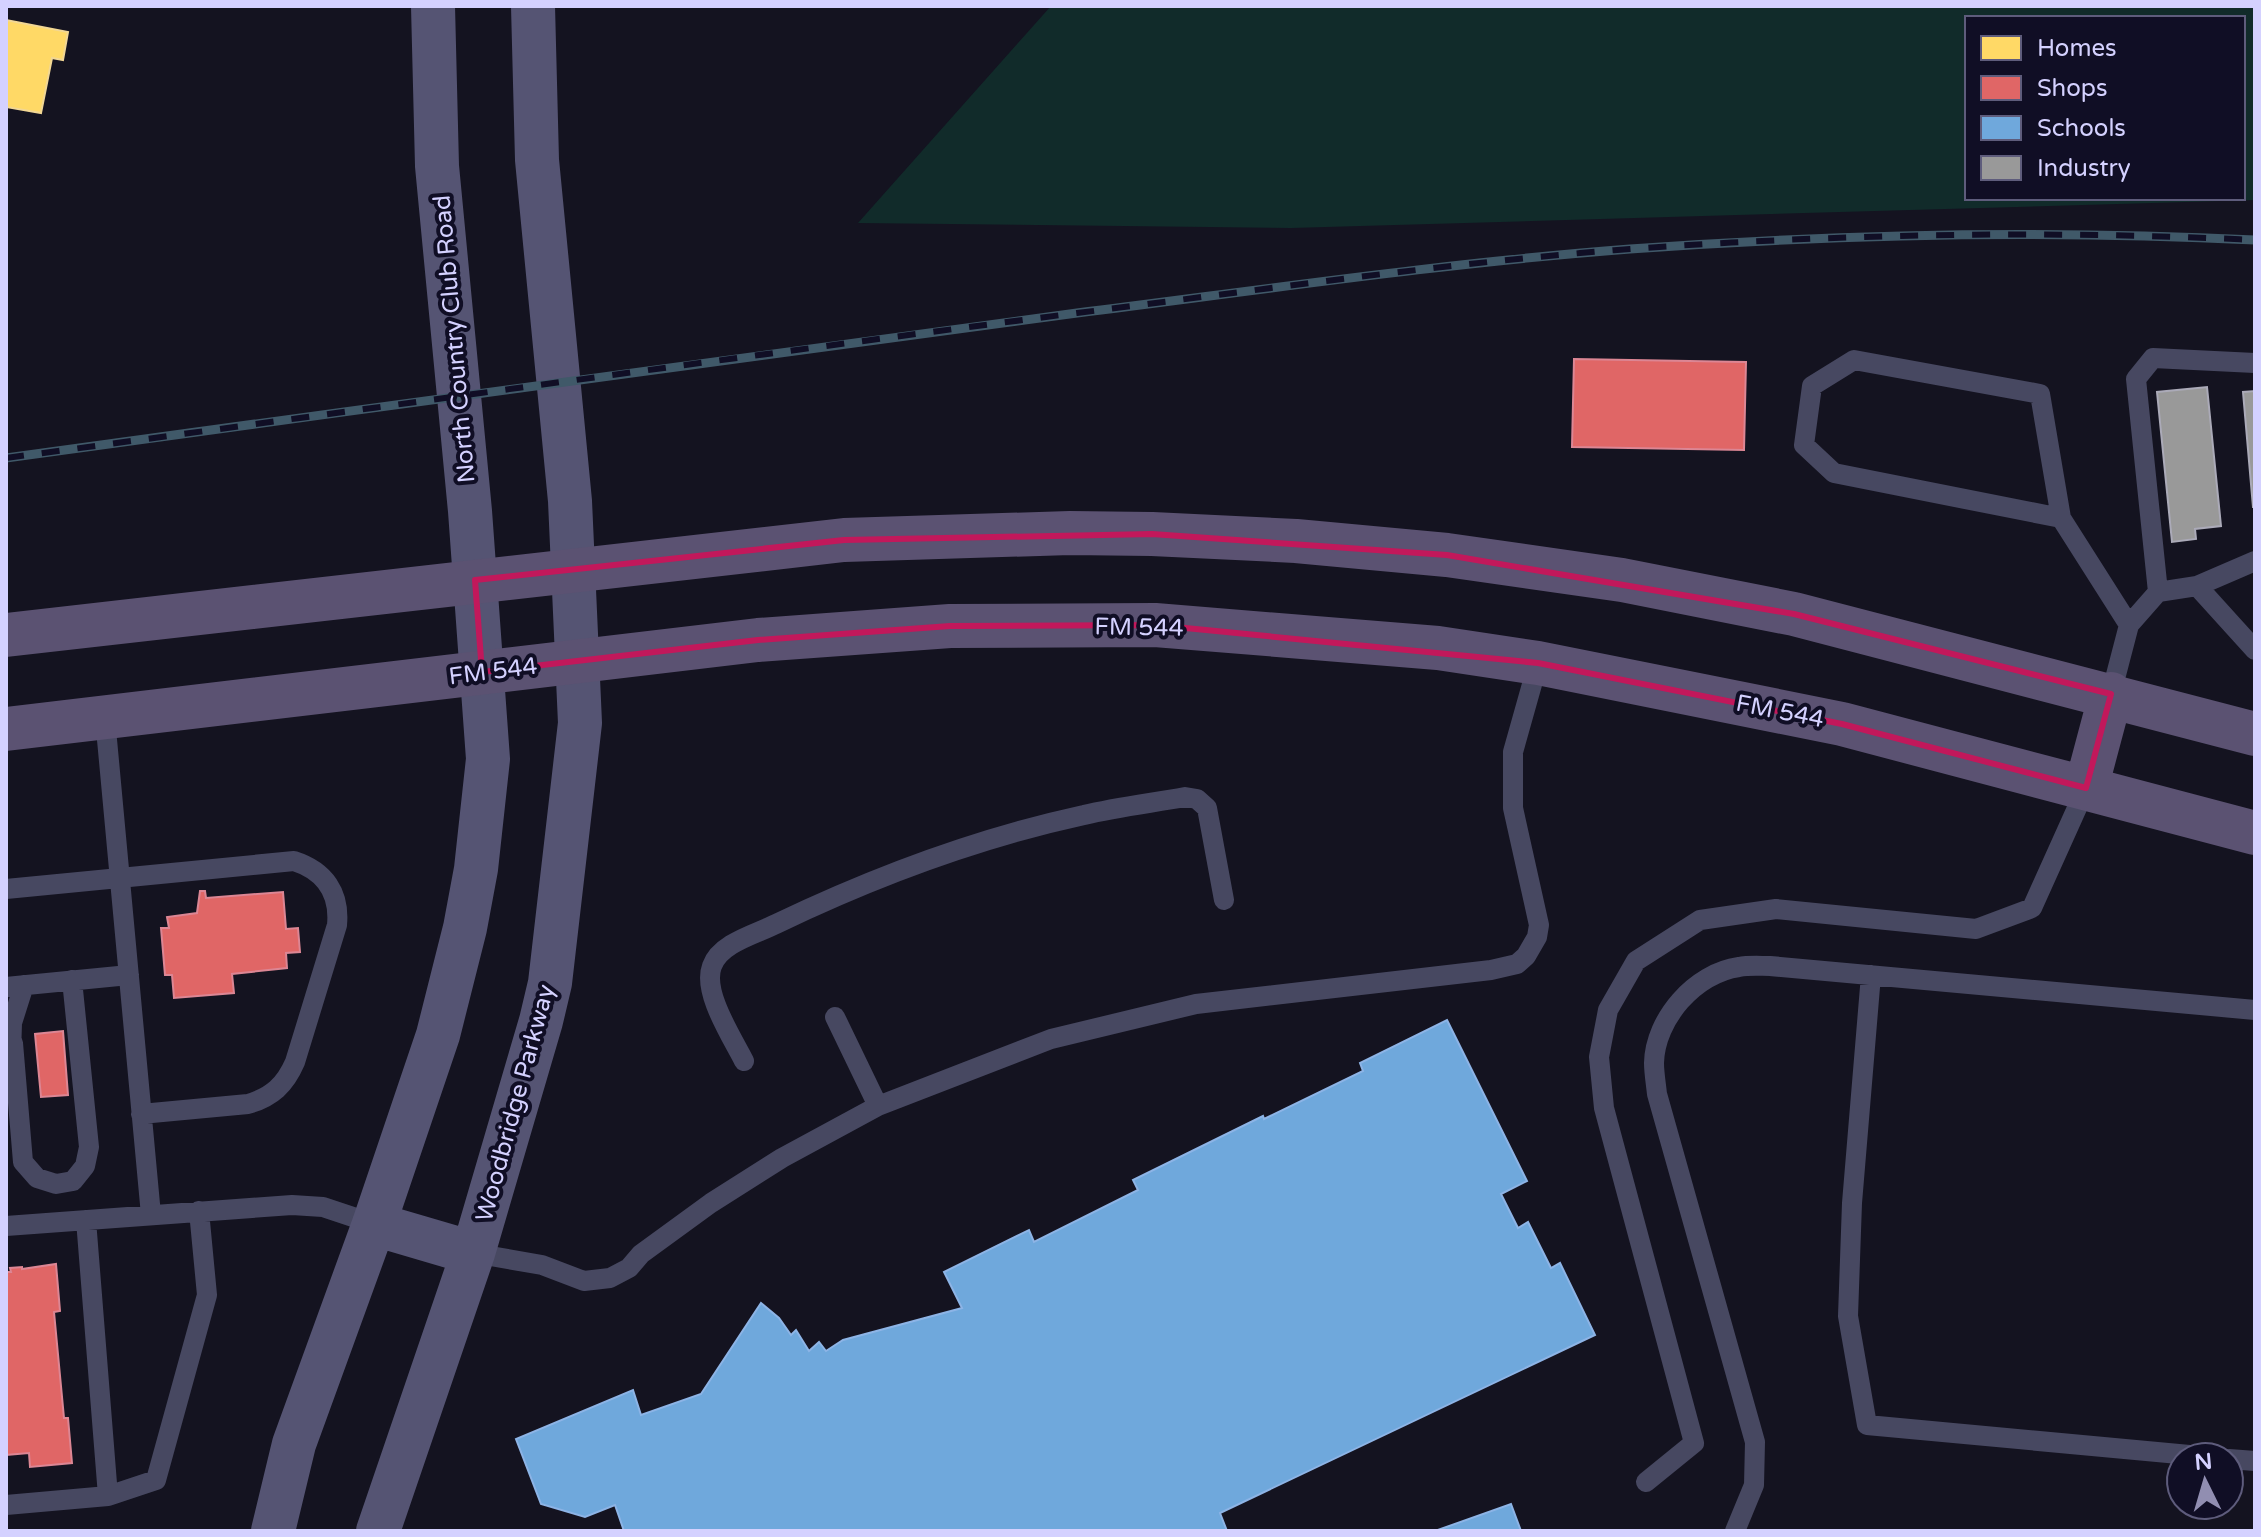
<svg xmlns="http://www.w3.org/2000/svg" width="2261" height="1537" viewBox="0 0 2261 1537" font-family="'Varela Round',sans-serif">
  <style>
    .green { fill: #112b2a; fill-rule: evenodd }
    .homes { fill: #ffd966; stroke: #f2d794; stroke-width: 2 }
    .shops { fill: #e06666; stroke: #dc8694; stroke-width: 2 }
    .schools { fill: #6fa8dc; stroke: #8db4e6; stroke-width: 2 }
    .industry { fill: #999; stroke: #abaab8; stroke-width: 2 }
    .lines { fill: none; stroke-linecap: round; stroke-linejoin: round }
    .lane { stroke: #474861; stroke-width: 20 }
    .secondary { stroke: #555473; stroke-width: 44 }
    .primary { stroke: #5b5272; stroke-width: 44 }
    .rail-casing { stroke: #405969; stroke-width: 9 }
    .rail { stroke: #100e25; stroke-width: 6; stroke-dasharray: 18; stroke-linecap: butt }
    .marked { fill: none; stroke: #c2185b; stroke-width: 6; stroke-linejoin: round }
    .labels { text-anchor: middle; stroke-width: 8; stroke-linejoin: round; paint-order: stroke }
    .street-label { font-size: 24px; fill: #d4d1ff; stroke: #100e25 }
  </style>
  <rect width="100%" height="100%" fill="#141320"/>
  <path class="green" d="M1051 6H2255V200L1291 228 858 223ZM1967 18H2243V198H1967Z"/>
  <path class="homes" d="M6 20 68 32 63 60 52 58 41 113 6 107Z"/>
  <path class="shops" d="M1574 359 1746 362 1744 450 1572 447Z
    M200 891H205L206 898 283 892 286 929 298 928 300 952 286 953 287 968 232 974 234 993 174 998 172 975H165L161 928H169L167 917 197 913Z
    M63 1031 68 1095 41 1097 35 1034Z
    M56 1264 60 1311 54 1312 64 1418H68L72 1463 30 1467 29 1453 6 1455V1459V1272H11L10 1268 22 1267V1269Z"/>
  <path class="schools" d="M1447 1020 1527 1181 1501 1194 1518 1228 1528 1222 1551 1268 1560 1263 1595 1335 1220 1513 1227 1531H624L615 1505 585 1517 541 1504 516 1439 633 1390 641 1415 701 1394 761 1303 779 1318 791 1335 796 1330 809 1351 819 1342 826 1351 843 1340 962 1308 944 1272 1029 1230 1034 1242 1138 1190 1133 1180 1263 1116 1264 1119 1363 1071 1360 1063Z
    M1511 1504 1521 1531H1435Z"/>
  <path class="industry" d="M2207 387 2221 526 2195 529 2196 539 2172 542 2157 392Z
    M2255 391V507H2253L2243 392Z"/>
  <g class="lines">
    <path class="lane" d="M2061 518 2040 394 1854 360 1812 386 1804 445 1834 473 2061 518 2129 625 2111 694
      M2197 586 2255 650
      M2158 592 2136 379 2153 358 2255 363
      M2129 625 2158 592 2197 586 2255 561
      M105 718 151 1215
      M6 889 294 861C325 871 340 893 337 925L295 1062C285 1085 272 1097 248 1104L141 1114
      M1871 975 1852 1203 1848 1316 1867 1425 2211 1457
      M6 987 129 975
      M835 1017 878 1106
      M13 1043 23 1162 37 1178 56 1184 73 1181 85 1166 89 1147 72 980
      M11 1055 12 1023 24 985
      M744 1061C732 1037 702 992 712 966 720 943 756 934 776 924 874 877 978 838 1084 815 1117 807 1152 803 1185 797L1197 799 1207 808 1224 900
      M86 1220 108 1496
      M6 1226 292 1205 323 1207 374 1224
      M473 1253 542 1265 584 1281 610 1278 629 1268 641 1254 711 1203 782 1158 878 1106 1051 1039 1196 1004 1491 970 1517 964 1526 956 1537 937 1539 925 1513 808V752L1538 663
      M2229 1459 2255 1461
      M1646 1482 1694 1443 1604 1108 1599 1057 1608 1010 1636 961 1700 920 1776 909 1976 929 2032 908 2086 788
      M6 1505 108 1496 156 1480 207 1295 199 1211
      M1735 1531 1754 1485 1755 1442 1657 1094C1656 1084 1654 1073 1654 1063 1655 1019 1695 973 1739 967 1749 965 1760 966 1770 966L2255 1010"/>
    <path class="secondary" d="M374 1224 473 1253
      M273 1531 294 1444 374 1224 438 1035 465 928 476 869 488 759 470 511 437 166 433 6
      M378 1531 473 1253 541 1021 550 983 580 723 570 501 537 160 533 6"/>
    <path class="primary" d="M6 635 844 540 1070 533 1152 534 1296 541 1447 555 1622 580 1794 614 2255 734
      M6 729 758 640 950 626 1155 625 1438 648 1538 663 1842 724 2255 833
      M2086 788 2111 694"/>
    <defs>
      <path id="rail" d="M6 458C363 410 719 359 1077 313 1261 290 1445 263 1630 249 1838 234 2047 230 2255 240"/>
    </defs>
    <use href="#rail" class="rail-casing"/>
    <use href="#rail" class="rail"/>
  </g>
  <path class="marked" d="M1152 534 1447 555 1794 614 2111 694 2086 788 1842 724 1538 663 1155 625 950 626 758 640 482 672 475 580 844 540Z"/>
  <g class="labels">
    <g class="street-label">
      <text transform="translate(454 339) rotate(-95)" y="8">North Country Club Road</text>
      <text transform="translate(1139 627) rotate(1)" y="8">FM 544</text>
      <text transform="translate(493 671) rotate(-7)" y="8">FM 544</text>
      <text transform="translate(1780 711) rotate(11)" y="8">FM 544</text>
      <text transform="translate(515 1103) rotate(-75)" y="8">Woodbridge Parkway</text>
    </g>
  </g>
  <rect width="2261" height="1537" fill="none" stroke="#d4d1ff" stroke-width="16"/>
  <rect x="1965" y="16" width="280" height="184" fill="#100e25" stroke="#5e5c7c" stroke-width="2"/>
  <rect x="1981" y="36" width="40" height="24" fill="#ffd966" stroke="#5e5c7c" stroke-width="2"/>
  <text x="2037" y="56" font-size="24" fill="#d4d1ff">Homes</text>
  <rect x="1981" y="76" width="40" height="24" fill="#e06666" stroke="#5e5c7c" stroke-width="2"/>
  <text x="2037" y="96" font-size="24" fill="#d4d1ff">Shops</text>
  <rect x="1981" y="116" width="40" height="24" fill="#6fa8dc" stroke="#5e5c7c" stroke-width="2"/>
  <text x="2037" y="136" font-size="24" fill="#d4d1ff">Schools</text>
  <rect x="1981" y="156" width="40" height="24" fill="#999999" stroke="#5e5c7c" stroke-width="2"/>
  <text x="2037" y="176" font-size="24" fill="#d4d1ff">Industry</text>
  <g transform="translate(2205 1481) rotate(355)"><circle r="38" fill="#100e25" stroke="#5e5c7c" stroke-width="2"/>
  <path d="M0-6L14 30L0 20L-14 30Z" fill="#918eb1"/>
  <text y="-12" font-size="22" font-weight="bold" text-anchor="middle" fill="#d4d1ff">N</text>
  </g>
</svg>
